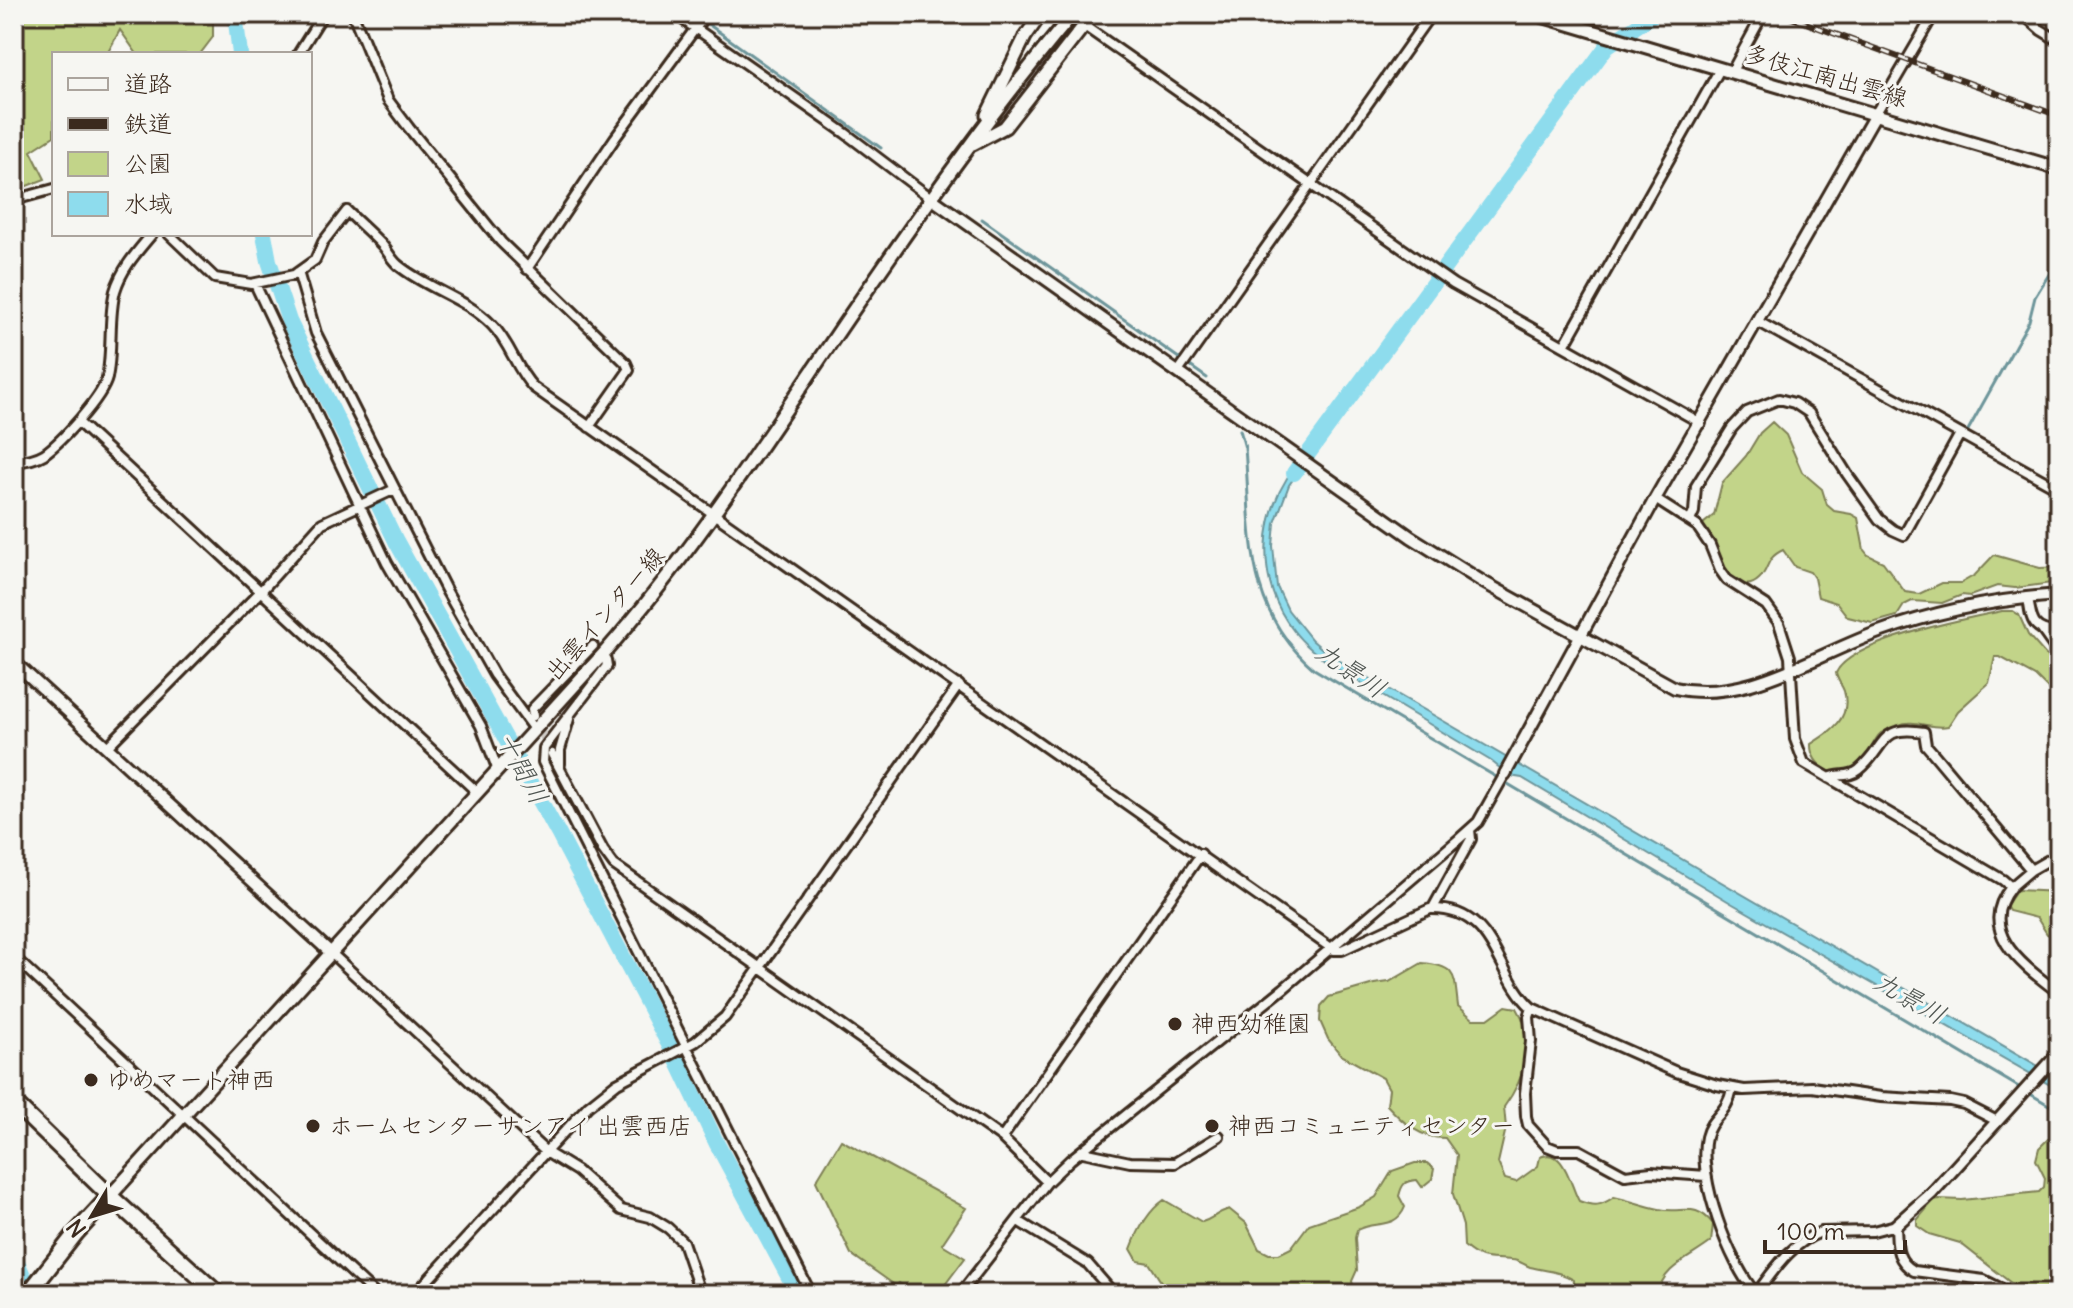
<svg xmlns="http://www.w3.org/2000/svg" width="2073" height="1308" viewBox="0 0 2073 1308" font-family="Delius,'Klee One',sans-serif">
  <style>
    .green { fill: #c2d489; stroke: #7e7f54; stroke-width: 2 }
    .water { fill: #8edced; stroke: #6d959a; stroke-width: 2 }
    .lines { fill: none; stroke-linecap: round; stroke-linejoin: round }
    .stream { stroke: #6d959a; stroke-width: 3 }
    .river { stroke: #8edced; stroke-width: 16 }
    .minor-tunnel { stroke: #d1cdc8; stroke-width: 8; stroke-dasharray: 8 4; stroke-linecap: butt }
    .minor-casing { stroke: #3b2a1e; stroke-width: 14 }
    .tertiary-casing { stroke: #3b2a1e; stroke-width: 16 }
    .secondary-casing { stroke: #3b2a1e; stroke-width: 17 }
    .trunk-casing { stroke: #3b2a1e; stroke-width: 20 }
    .minor { stroke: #f6f6f2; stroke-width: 8 }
    .tertiary { stroke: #f6f6f2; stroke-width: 10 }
    .secondary { stroke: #f6f6f2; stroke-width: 11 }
    .trunk { stroke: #f6f6f2; stroke-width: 14 }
    .rail-casing { stroke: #3b2a1e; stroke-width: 6 }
    .rail { stroke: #f6f6f2; stroke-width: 3; stroke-dasharray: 9; stroke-linecap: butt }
    .poi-dot { fill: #3b2a1e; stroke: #f6f6f2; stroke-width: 3 }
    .labels { text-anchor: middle; stroke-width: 6; stroke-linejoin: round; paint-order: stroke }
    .street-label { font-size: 24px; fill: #3b2a1e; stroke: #f6f6f2 }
    .poi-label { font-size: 24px; fill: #3b2a1e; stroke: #f6f6f2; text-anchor: start }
    .water-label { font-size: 26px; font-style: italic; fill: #505652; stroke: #f6f6f2 }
  </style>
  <rect width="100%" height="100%" fill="#f6f6f2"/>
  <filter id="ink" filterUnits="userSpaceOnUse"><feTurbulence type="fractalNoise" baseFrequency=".0125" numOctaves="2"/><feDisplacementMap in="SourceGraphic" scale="16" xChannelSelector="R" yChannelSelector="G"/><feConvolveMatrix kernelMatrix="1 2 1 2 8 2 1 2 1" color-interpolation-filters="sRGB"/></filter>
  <g filter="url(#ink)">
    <path class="green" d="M14 14H213V37L200 54H137L120 30 107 54H54V136L31 151 45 179 14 191Z
      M1772 422 1786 435 1802 472 1822 489 1827 505 1834 511 1851 514 1858 518 1864 550 1868 555 1883 562 1905 592 1919 594 1942 583H1961L1975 575 1994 555 2040 568 2059 567V582L2015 588 1997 586 1970 596 1962 595 1942 603 1912 601 1904 605 1897 616 1872 623 1848 617 1837 603 1818 597 1814 578 1810 572 1795 567 1783 550C1764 559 1770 569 1759 579 1734 603 1707 542 1703 524L1714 515 1722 483 1746 456 1760 433Z
      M2002 611H2013L2019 615 2028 635 2059 670V700L2035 676 2000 657H1995L1989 683 1958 711 1948 726C1931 730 1914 718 1899 725 1893 727 1886 730 1881 733 1871 741 1869 761 1856 769 1836 781 1810 766 1811 744 1830 732 1852 719 1844 691 1842 685 1837 680 1836 673 1849 641 1967 618 2002 611Z
      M2017 890 2059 892V940L2047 934 2037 918 2009 911 2006 906Z
      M1422 963C1458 966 1454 976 1458 1006L1473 1019H1488L1506 1006 1517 1008C1537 1040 1525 1078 1504 1107L1506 1128 1498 1163 1505 1179 1516 1182 1538 1166 1540 1157C1565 1146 1570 1186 1579 1201 1594 1207 1601 1206 1614 1197 1629 1200 1644 1206 1659 1209 1682 1214 1695 1201 1713 1224L1711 1242C1691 1258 1662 1267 1658 1294H1565L1574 1287V1280C1560 1271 1546 1271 1530 1267 1524 1265 1519 1260 1512 1260 1490 1257 1483 1263 1464 1246L1463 1226 1453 1194 1457 1155 1445 1138C1420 1138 1404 1124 1387 1105L1389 1089 1383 1078 1341 1055 1328 1039 1320 1021 1321 1006 1329 997 1374 984 1389 982Z
      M2048 1139H2055L2059 1144V1294H2025L1960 1243 1929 1234 1917 1226V1220L1934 1200 1939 1199 1962 1200 2039 1192 2044 1187 2045 1178 2036 1160 2039 1148Z
      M841 1140 966 1208 942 1244 965 1258 938 1294H915L899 1283 896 1286 851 1254 816 1181Z
      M1415 1163H1427L1434 1169 1432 1179 1422 1187 1417 1180C1404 1181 1402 1184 1399 1196L1405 1207C1396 1230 1374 1220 1357 1230L1355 1238 1357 1270 1352 1281 1354 1290 1358 1294H1169L1149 1263 1138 1261 1131 1249C1138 1230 1148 1211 1164 1200L1202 1222C1214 1218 1216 1213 1229 1209L1246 1223 1259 1249 1269 1254H1279L1291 1248 1309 1224 1359 1207 1376 1197 1392 1171Z"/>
    <path class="water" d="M1296 465 1301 468 1289 485 1275 523 1273 546 1277 587 1288 610 1312 640 1328 654 2059 1078V1090L1731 903 1522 778 1510 776 1491 761 1334 667C1319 656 1304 645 1293 630 1255 581 1259 513 1296 465Z"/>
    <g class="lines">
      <path class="stream" d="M694 14 881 148
        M982 219 1207 378
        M1240 430 1245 448C1252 533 1243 608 1314 669L2059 1111
        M1962 441 2029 321 2035 297 2059 258"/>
      <path class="river" d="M235 14 240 54
        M264 234 269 261 289 321 396 541 558 833 675 1056 717 1144 798 1294
        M1294 473 1607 46 1654 14
        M14 1255 31 1294"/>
      <path class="minor-tunnel" d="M536 722 552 754"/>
      <defs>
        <path id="minor" d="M353 14 388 100 409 128 501 242 626 363 629 370 589 427
          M675 14 845 133 931 198
          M2023 14 2041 30 2059 41
          M1083 25 1453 284 1701 423
          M298 54 323 14
          M1732 71 1763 14
          M1876 113 1934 14
          M14 200 54 189
          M169 234 215 278 251 284 294 275 315 260 323 242 347 211C359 223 372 234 383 246 388 252 392 260 398 265 427 289 466 298 492 325 510 343 516 369 533 387L1334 950H1342L1430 909C1497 907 1494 974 1532 1008L1676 1072 1717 1085 1744 1090 1812 1087 1881 1097 1950 1101 1964 1104 1997 1121
          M527 269 615 138 706 14
          M298 272 316 333 446 590 494 675 533 728
          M255 284 387 563 481 726 497 768
          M1757 321 2059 489
          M1564 346 1720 69
          M1178 372 1431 14
          M78 422 476 791
          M14 462C23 461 36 459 44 454 61 442 102 398 107 378 113 349 108 319 115 291 122 268 137 252 152 234
          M1655 499 1697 526 1710 545 1720 570 1727 580 1766 605 1779 623 1790 657 1795 739 1804 763 2003 880 2011 887C1974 933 2027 968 2059 993
          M1690 521 1694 512 1696 486 1732 428 1747 412 1779 399 1794 403 1809 413 1847 474 1879 519 1893 530 1904 535 1960 434
          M2028 597C2031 620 2032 632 2059 632
          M2042 630 2059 654
          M606 660 607 666 544 748 543 762 811 1294
          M533 716 532 709 593 646
          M108 746 261 591 322 523 395 489
          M552 754 603 850 614 865 1002 1138 1047 1182
          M560 764V750L569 719
          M1829 778C1840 773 1849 778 1859 770 1887 747 1878 724 1924 732L1926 745 1933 753 2031 870
          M2011 887 2031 870 2059 854
          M1433 908 1471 839 1470 830
          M331 953 546 1152 577 1171 621 1210 650 1217 668 1228 683 1242 698 1286 706 1294
          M14 957 375 1294
          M1532 1008 1529 1017 1531 1041 1525 1093 1526 1116 1528 1125 1547 1146 1557 1150H1579L1625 1175 1651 1172 1706 1176
          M1732 1089C1727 1115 1711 1116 1706 1137 1697 1177 1729 1263 1756 1294
          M1002 1138 1201 854
          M1083 1152 1130 1162 1175 1163 1219 1136
          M1018 1221 1088 1264 1114 1294
          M14 1287 17 1294
          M415 1294 588 1106 617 1083 695 1042 725 1017 959 685
          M960 1294 1047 1182 1070 1160 1283 989 1459 839 1478 822 1505 774
          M1756 1294C1775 1269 1791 1243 1821 1232L1873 1231 1896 1225C1897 1245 1895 1260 1914 1271L1984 1280 2012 1294"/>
        <path id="tertiary" d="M931 198 1411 537 1483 582 1675 688C1745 704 1814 655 1879 632 1937 611 1998 599 2059 595
          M14 662 331 953
          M1505 774 1655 499 1876 113
          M1896 1225 1932 1193 2059 1053"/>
        <path id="secondary" d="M1535 14 2059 169
          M987 115 1025 37 1041 14
          M973 144 1005 127 1093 14
          M110 1196 605 652C698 546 772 429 852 312 922 210 993 109 1073 14"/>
        <path id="trunk" d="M14 1103 110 1196 218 1294
          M28 1294 76 1233 110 1196"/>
      </defs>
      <use href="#minor" class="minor-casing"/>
      <use href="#tertiary" class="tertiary-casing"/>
      <use href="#secondary" class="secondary-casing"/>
      <use href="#trunk" class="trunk-casing"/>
      <use href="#minor" class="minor"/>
      <use href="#tertiary" class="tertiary"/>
      <use href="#secondary" class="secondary"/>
      <use href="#trunk" class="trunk"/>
      <defs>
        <path id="rail" d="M1781 14 2059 116"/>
      </defs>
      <use href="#rail" class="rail-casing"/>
      <use href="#rail" class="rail"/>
    </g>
  </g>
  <g class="poi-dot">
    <circle cx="1175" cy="1024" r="8"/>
    <circle cx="91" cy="1080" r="8"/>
    <circle cx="313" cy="1126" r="8"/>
    <circle cx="1212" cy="1126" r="8"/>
  </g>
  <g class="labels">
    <g class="street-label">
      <text transform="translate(1826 76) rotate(16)" y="8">多伎江南出雲線</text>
      <text transform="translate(605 614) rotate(-49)" y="8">出雲インター線</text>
    </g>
    <g class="poi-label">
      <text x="1191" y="1032">神西幼稚園</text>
      <text x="107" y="1088">ゆめマート神西</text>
      <text x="329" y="1134">ホームセンターサンアイ 出雲西店</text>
      <text x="1228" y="1134">神西コミュニティセンター</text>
    </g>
    <g class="water-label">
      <text transform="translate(1351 670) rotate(34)" y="9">九景川</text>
      <text transform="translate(522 768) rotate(61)" y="9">十間川</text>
      <text transform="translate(1910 998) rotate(30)" y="9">九景川</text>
    </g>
  </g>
  <rect width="2073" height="1308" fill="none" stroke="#f6f6f2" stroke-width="48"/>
  <rect x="24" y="24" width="2025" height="1260" fill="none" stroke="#3b2a1e" stroke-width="3" filter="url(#ink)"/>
  <rect x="52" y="52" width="260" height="184" fill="#f6f6f2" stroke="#aba49d" stroke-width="2"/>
  <rect x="68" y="78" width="40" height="12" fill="#f6f6f2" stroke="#aba49d" stroke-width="2"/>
  <text x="124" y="92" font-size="24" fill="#3b2a1e">道路</text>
  <rect x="68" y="118" width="40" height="12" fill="#3b2a1e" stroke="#aba49d" stroke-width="2"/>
  <text x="124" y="132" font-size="24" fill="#3b2a1e">鉄道</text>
  <rect x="68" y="152" width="40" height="24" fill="#c2d489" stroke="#aba49d" stroke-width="2"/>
  <text x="124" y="172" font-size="24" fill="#3b2a1e">公園</text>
  <rect x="68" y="192" width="40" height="24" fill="#8edced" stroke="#aba49d" stroke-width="2"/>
  <text x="124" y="212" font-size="24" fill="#3b2a1e">水域</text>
  <g transform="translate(92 1216) rotate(232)" stroke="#f6f6f2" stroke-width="6" paint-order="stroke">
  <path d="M0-6L14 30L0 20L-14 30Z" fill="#3b2a1e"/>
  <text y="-12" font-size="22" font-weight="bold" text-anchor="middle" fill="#3b2a1e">N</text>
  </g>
  <path d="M1765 1240v12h140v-12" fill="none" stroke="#3b2a1e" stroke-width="4"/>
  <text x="1777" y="1240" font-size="24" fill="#3b2a1e" stroke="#f6f6f2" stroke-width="6" paint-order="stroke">100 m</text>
</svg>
